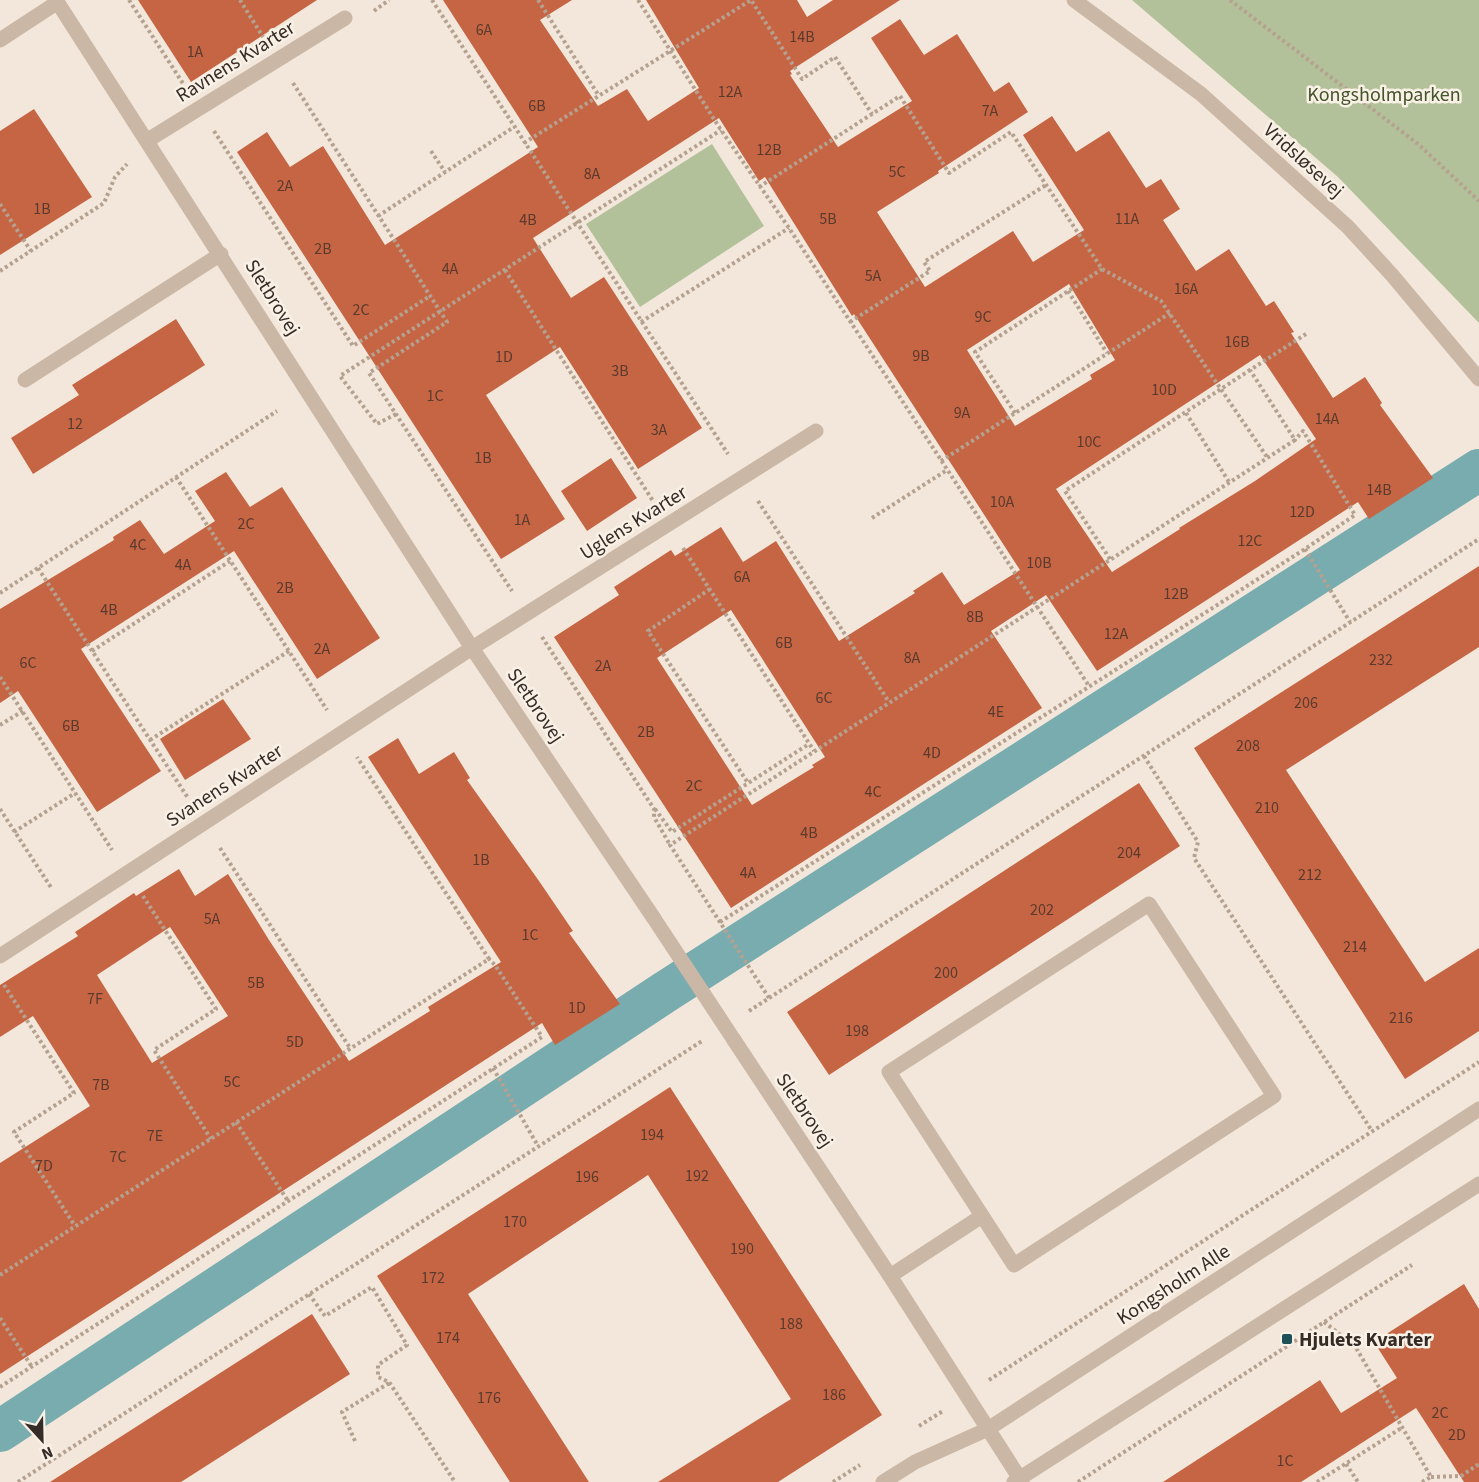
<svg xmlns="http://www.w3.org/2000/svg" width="1479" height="1482" viewBox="0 0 1479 1482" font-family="'Source Sans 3',sans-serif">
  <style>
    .green { fill: #b3c19a }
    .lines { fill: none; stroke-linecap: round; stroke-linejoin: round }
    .canal { stroke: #79acaf; stroke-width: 42 }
    .building { fill: #c66543; fill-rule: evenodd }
    .path { stroke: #b5a190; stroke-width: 4; stroke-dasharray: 3 3; stroke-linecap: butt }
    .minor { stroke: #cab7a6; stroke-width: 15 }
    .minor-bridge { stroke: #cab7a6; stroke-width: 15 }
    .poi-dot { fill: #1c5257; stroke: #f9f1e6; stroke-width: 2 }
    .labels { text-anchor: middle; stroke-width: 5; stroke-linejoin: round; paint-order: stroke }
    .number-label { font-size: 16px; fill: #5a3a2e }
    .street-label { font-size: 20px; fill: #362c27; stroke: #f9f1e6 }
    .park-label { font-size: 20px; fill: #44542b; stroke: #f9f1e6 }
    .poi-label { font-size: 20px; font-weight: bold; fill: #362c27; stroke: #f9f1e6; text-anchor: start }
  </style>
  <rect width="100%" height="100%" fill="#f2e7da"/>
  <path class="green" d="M1132 0H1479V323L1338 177Z
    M712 144 764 226 640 307 586 224Z"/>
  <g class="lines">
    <path class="canal" d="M0 1431 665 992 1479 470"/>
  </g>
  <path class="building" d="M138 0H317L191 82Z
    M443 0H572L540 20 598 106 627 89 648 121 699 88 646 0H797L807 17 833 0H900L790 71 792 74 790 75 838 147 912 101 871 38 900 19 924 55 957 34 994 92 1009 82 1028 112 938 171 939 173 877 212 925 287 1013 231 1033 262 1084 230 1023 135 1052 116 1076 152 1109 131 1146 188 1161 179 1180 209 1163 220 1196 271 1229 249 1266 306 1274 301 1294 332 1291 333 1333 398 1365 377 1382 403 1380 405 1433 478 1369 519 1358 502 1097 671 1046 595 991 631 1042 708 731 908 554 637 619 595 614 587 671 550 675 556 721 527 743 562 776 541 839 641 915 593 913 591 942 572 964 605 1020 570 854 314 852 316 765 177 759 181 719 118 533 238 571 298 604 277 702 428 638 469 560 347 486 395 565 519 501 559 237 152 267 132 290 167 323 146 385 245 538 147ZM1069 284 1115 360 1090 375 1092 379 1015 426 967 350ZM1260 355 1316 439 1255 481 1179 528 1180 529 1112 572 1056 489ZM731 610 825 757 812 765 814 767 752 805 657 658Z
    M34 109 92 197 0 255V131Z
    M176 319 205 365 33 474 11 438 79 395 72 385Z
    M611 458 637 498 587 531 561 491Z
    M226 472 250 507 282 487 380 638 317 679 234 551 81 649 161 771 97 812 18 691 0 703V609L114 540 113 537 140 520 164 554 215 521 195 491Z
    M1479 566V647L1286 770 1425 982 1479 948V1031L1405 1079 1194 748Z
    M223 699 251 739 185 780 160 739Z
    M398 738 419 774 454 752 470 778 467 780 539 881 573 931 569 933 620 1004 555 1045 542 1023 0 1374V1163L90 1106 33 1016 0 1037V985L78 936 75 932 134 893 136 896 179 869 195 896 228 874 269 940 349 1061 430 1011 428 1007 501 962 368 757ZM170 927 228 1016 152 1063 97 975Z
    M1139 783 1180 846 829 1075 787 1012Z
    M670 1087 882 1415 778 1482H658L791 1399 648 1175 468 1294 589 1482H510L377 1276Z
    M1464 1284 1479 1309V1482H1464L1416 1408 1301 1482H1163L1320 1380 1341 1413 1397 1378 1374 1342Z
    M312 1314 350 1374 181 1482H50Z"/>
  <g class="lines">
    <path class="path" d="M129 0 184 85
      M240 0 263 37
      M432 0 728 454
      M538 0 599 96
      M638 0 721 130 789 228 1089 686
      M1230 0 1418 144 1479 201
      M374 11 389 0
      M293 83 447 322 369 373 512 591
      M214 131 353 346 430 296
      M524 143 751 0 802 79 835 57 872 114
      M431 151 445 172
      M759 187 900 96 949 173 1011 132 1102 269 1161 301 1267 457
      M0 204 31 251
      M378 216 514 127
      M505 270 653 501
      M0 271 104 203 115 177 127 164
      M1068 291 1107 353
      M641 322 789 228
      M850 322 930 271 924 262 1046 185
      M1015 413 975 352 1102 269
      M1186 413 1229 482
      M396 414 377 424 340 376 721 130
      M941 461 1170 313
      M176 477 327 710
      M758 501 889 702
      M872 518 947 470
      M683 548 814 751
      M1305 549 1350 622
      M1110 559 1065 491 1250 370
      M38 568 188 798
      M710 589 648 631 748 783
      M0 593 277 411
      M542 637 654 809V817L670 845
      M92 651 230 561
      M0 677 112 850
      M0 725 23 711
      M150 740 289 651
      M1144 756 1198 842 1194 858 1372 1131
      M0 809 52 889
      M655 809 672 832 809 744
      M14 832 75 793
      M220 848 350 1048
      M143 896 216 1009 154 1050 211 1139
      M720 922 1305 549 1355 515 1303 431 1295 440
      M4 985 74 1093 14 1132 75 1226
      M769 998 670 845 1295 440 1250 370 1306 334
      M749 1011 1479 539
      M493 1068 538 1146
      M236 1122 288 1201
      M0 1275 489 959 357 757
      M309 1294 325 1316 372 1287 407 1345 378 1365V1377L389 1382 455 1482
      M0 1318 32 1367
      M1324 1322 1355 1346 1431 1477 1422 1482
      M989 1380 1479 1062
      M0 1387 542 1037 495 965 489 959
      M919 1426 943 1411
      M355 1441 342 1412 389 1383
      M1346 1464 1358 1482
      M1431 1477 1461 1476 1479 1464
      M18 1482 702 1041
      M833 1482 860 1465
      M1078 1482 1412 1265
      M1317 1482 1403 1427"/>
    <path class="minor" d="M56 0 472 648 653 917
      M1074 0 1201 94 1348 227 1392 275 1479 379
      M0 40 58 2
      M148 140 345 18
      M25 380 221 254
      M1149 904 1274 1096 1014 1265 889 1072Z
      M0 956 472 648 816 431
      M734 1040 890 1276 1022 1482
      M890 1276 982 1216
      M883 1482 915 1462 988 1429 1479 1109
      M1014 1482 1479 1184"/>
    <path class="minor-bridge" d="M653 917 734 1040"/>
  </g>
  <rect class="poi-dot" x="1281" y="1333" width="12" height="12" rx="3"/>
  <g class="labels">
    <g class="number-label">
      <text x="484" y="35">6A</text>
      <text x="802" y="42">14B</text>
      <text x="195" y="57">1A</text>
      <text x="730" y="97">12A</text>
      <text x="537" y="111">6B</text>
      <text x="990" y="116">7A</text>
      <text x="769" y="155">12B</text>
      <text x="897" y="177">5C</text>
      <text x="592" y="179">8A</text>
      <text x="285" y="191">2A</text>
      <text x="42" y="214">1B</text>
      <text x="828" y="224">5B</text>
      <text x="1127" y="224">11A</text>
      <text x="528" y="225">4B</text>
      <text x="323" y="254">2B</text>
      <text x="450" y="274">4A</text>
      <text x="873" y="281">5A</text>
      <text x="1186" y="294">16A</text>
      <text x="361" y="315">2C</text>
      <text x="983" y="322">9C</text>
      <text x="1237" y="347">16B</text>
      <text x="921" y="361">9B</text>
      <text x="504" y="362">1D</text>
      <text x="620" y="376">3B</text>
      <text x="1164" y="395">10D</text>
      <text x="435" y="401">1C</text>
      <text x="962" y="418">9A</text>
      <text x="1327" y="424">14A</text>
      <text x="75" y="429">12</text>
      <text x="659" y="435">3A</text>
      <text x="1089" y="447">10C</text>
      <text x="483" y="463">1B</text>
      <text x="1379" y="495">14B</text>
      <text x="1002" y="507">10A</text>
      <text x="1302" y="517">12D</text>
      <text x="522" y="525">1A</text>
      <text x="246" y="529">2C</text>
      <text x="1250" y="546">12C</text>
      <text x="138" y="550">4C</text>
      <text x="1039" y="568">10B</text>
      <text x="183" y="570">4A</text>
      <text x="742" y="582">6A</text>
      <text x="285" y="593">2B</text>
      <text x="1176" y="599">12B</text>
      <text x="109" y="615">4B</text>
      <text x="975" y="622">8B</text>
      <text x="1116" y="639">12A</text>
      <text x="784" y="648">6B</text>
      <text x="322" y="654">2A</text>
      <text x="912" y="663">8A</text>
      <text x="1381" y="665">232</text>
      <text x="28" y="668">6C</text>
      <text x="603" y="671">2A</text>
      <text x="824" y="703">6C</text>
      <text x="1306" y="708">206</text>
      <text x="996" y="717">4E</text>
      <text x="71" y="731">6B</text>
      <text x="646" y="737">2B</text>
      <text x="1248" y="751">208</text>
      <text x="932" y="758">4D</text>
      <text x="694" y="791">2C</text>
      <text x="873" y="797">4C</text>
      <text x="1267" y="813">210</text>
      <text x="809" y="838">4B</text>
      <text x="1129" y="858">204</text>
      <text x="481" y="865">1B</text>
      <text x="748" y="878">4A</text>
      <text x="1310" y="880">212</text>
      <text x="1042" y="915">202</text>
      <text x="212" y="924">5A</text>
      <text x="530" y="940">1C</text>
      <text x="1355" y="952">214</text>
      <text x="946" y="978">200</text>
      <text x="256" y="988">5B</text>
      <text x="95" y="1004">7F</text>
      <text x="577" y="1013">1D</text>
      <text x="1401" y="1023">216</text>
      <text x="857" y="1036">198</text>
      <text x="295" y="1047">5D</text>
      <text x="232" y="1087">5C</text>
      <text x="101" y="1090">7B</text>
      <text x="652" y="1140">194</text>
      <text x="155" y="1141">7E</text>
      <text x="118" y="1162">7C</text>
      <text x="44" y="1171">7D</text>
      <text x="697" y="1181">192</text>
      <text x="587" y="1182">196</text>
      <text x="515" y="1227">170</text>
      <text x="742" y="1254">190</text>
      <text x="433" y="1283">172</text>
      <text x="791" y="1329">188</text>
      <text x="448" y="1343">174</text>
      <text x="834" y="1400">186</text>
      <text x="489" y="1403">176</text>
      <text x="1440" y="1418">2C</text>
      <text x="1457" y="1440">2D</text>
      <text x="1285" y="1466">1C</text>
    </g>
    <g class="street-label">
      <text transform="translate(235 61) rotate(-32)" y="7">Ravnens Kvarter</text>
      <text transform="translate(1304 160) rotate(42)" y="7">Vridsløsevej</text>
      <text transform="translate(273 297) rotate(58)" y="7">Sletbrovej</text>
      <text transform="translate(633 522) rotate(-32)" y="7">Uglens Kvarter</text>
      <text transform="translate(536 705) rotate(56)" y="7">Sletbrovej</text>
      <text transform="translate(224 785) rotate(-33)" y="7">Svanens Kvarter</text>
      <text transform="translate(805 1110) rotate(56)" y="7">Sletbrovej</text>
      <text transform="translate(1173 1284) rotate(-33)" y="7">Kongsholm Alle</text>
    </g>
    <g class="park-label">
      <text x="1384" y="101">Kongsholmparken</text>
    </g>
    <g class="poi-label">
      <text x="1299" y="1346">Hjulets Kvarter</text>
    </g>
  </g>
  <g transform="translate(42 1440) rotate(158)" stroke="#f9f1e6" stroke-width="4.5" paint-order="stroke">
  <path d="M0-4.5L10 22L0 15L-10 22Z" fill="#362c27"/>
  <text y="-9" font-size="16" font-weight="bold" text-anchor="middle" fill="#362c27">N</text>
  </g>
</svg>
